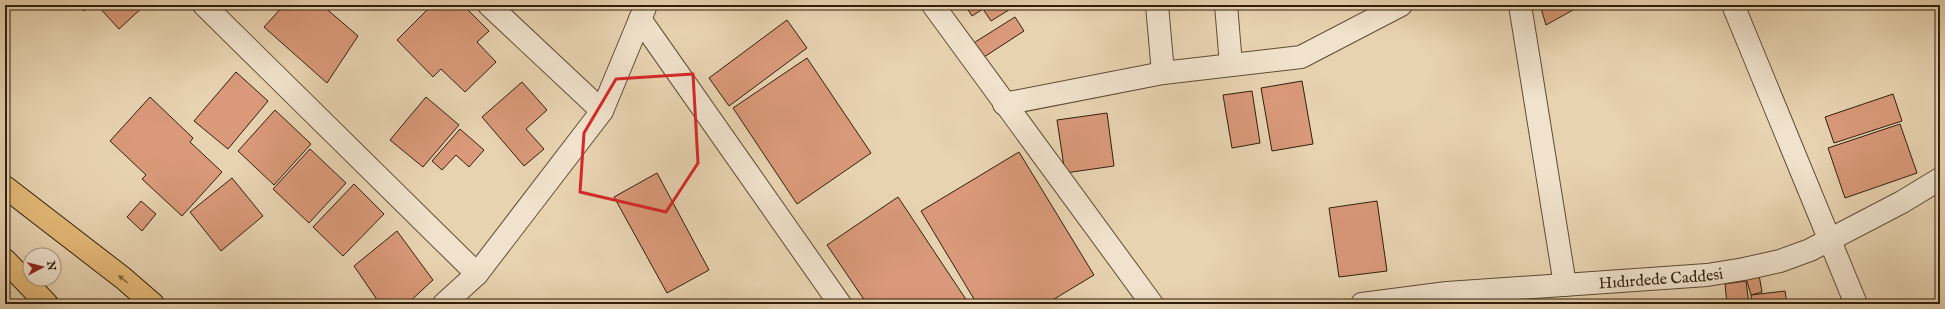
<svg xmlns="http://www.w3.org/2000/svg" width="1945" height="309" viewBox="0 0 1945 309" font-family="'IM FELL English',serif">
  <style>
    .building { fill: #d9997a; stroke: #301f0b }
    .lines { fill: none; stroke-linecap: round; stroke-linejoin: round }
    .minor-casing { stroke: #5e4c34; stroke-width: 24 }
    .major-casing { stroke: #301f0b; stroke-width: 24 }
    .minor { stroke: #f0e2cc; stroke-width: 22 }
    .major { stroke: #e4ba78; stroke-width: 22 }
    .oneway { fill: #8a6c42 }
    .marked { fill: none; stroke: #d62828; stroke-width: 3; stroke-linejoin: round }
    .labels { text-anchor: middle; stroke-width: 3.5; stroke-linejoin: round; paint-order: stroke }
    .street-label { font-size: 16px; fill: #301f0b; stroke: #f0e2cc }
  </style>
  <rect width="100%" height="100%" fill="#e8d3b1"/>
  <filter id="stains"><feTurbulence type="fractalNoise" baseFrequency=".005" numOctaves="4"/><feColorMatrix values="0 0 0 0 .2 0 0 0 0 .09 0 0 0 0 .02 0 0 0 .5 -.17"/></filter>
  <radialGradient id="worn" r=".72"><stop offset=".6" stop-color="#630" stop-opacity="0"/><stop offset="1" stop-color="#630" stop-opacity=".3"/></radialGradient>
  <path class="building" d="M79 5H91L84 11Z
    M97 5H145L119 29Z
    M284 5H322L358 36 327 83 264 27Z
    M432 5H463L489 31 477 42 496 62 465 92 441 69 433 77 397 40Z
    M965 5H1010L1012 8 991 21 983 9 972 16Z
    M1540 5H1582L1546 25Z
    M1015 17 1024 31 981 59 972 44Z
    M787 20 807 48 729 106 709 78Z
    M807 58 871 153 797 204 733 108Z
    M236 72 268 101 228 149 194 121Z
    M1302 81 1313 144 1272 151 1261 88Z
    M522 82 547 110 526 129 544 149 524 166 482 117Z
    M1252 91 1260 143 1232 148 1223 95Z
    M1893 94 1902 121 1834 143 1825 117Z
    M150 97 193 138 190 142 222 172 182 216 142 179 146 175 110 141Z
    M426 97 459 125 423 167 390 140Z
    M275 110 311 144 274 185 238 151Z
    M1107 113 1114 166 1065 173 1057 120Z
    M1900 124 1917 173 1845 198 1828 148Z
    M460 129 484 150 469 167 456 155 442 170 432 161Z
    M310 149 346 183 309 223 273 189Z
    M1019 152 1094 275 1046 304H977L921 211Z
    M657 173 709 270 667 293 614 197Z
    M232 178 263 216 221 251 190 212Z
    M354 184 384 214 343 256 313 227Z
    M898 197 969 304H867L827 245Z
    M141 201 156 214 142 231 127 217Z
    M1377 201 1387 271 1339 277 1329 208Z
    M397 231 433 280 407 304H380L354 266Z
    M1759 275 1762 292 1751 295 1746 278Z
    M1746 281 1749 304H1727L1725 284Z
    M1785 291 1787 304H1752L1751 295Z"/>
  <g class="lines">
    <defs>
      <g id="minor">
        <path d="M204 5 477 274"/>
        <path d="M489 5 602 111"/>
        <path d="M933 5 1152 304"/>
        <path d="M1157 5 1163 73"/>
        <path d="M1226 5 1231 65"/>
        <path d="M1520 5 1565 285"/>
        <path d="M1733 5 1856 304"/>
        <path d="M640 19 840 304"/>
        <path d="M1004 104 1163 73 1301 57 1401 5"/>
        <path d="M444 304 477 274 602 111 646 5"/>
        <path id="s1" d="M1362 304 1447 293 1707 275 1744 269 1780 261 1810 250 1902 202 1940 179"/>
      </g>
      <path id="major" d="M5 187 123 278 153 304
        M5 260 47 304"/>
    </defs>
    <use href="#minor" class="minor-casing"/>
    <use href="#major" class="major-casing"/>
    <use href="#minor" class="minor"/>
    <use href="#major" class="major"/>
  </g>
  <defs><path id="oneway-solid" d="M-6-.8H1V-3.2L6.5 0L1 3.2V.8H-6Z"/></defs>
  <use class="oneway" href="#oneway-solid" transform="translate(123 279) rotate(-141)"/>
  <path class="marked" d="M693 74 698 163 666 212 580 192 584 133 616 79Z"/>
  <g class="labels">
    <g class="street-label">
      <text dy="6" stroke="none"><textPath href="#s1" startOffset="300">Hıdırdede Caddesi</textPath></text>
    </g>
  </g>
  <rect width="1945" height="309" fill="none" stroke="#e8d3b1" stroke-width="20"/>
  <rect x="6" y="6" width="1933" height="297" fill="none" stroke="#301f0b" stroke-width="2"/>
  <rect x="10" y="10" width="1925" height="289" fill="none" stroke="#301f0b"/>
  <g transform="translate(42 267) rotate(83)"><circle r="19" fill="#f0e2cc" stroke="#a3947f"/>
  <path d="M0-3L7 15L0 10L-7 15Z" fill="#8f2418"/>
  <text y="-6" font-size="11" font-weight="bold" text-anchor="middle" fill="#301f0b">N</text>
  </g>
  <rect width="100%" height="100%" filter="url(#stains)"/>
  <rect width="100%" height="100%" fill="url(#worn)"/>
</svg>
